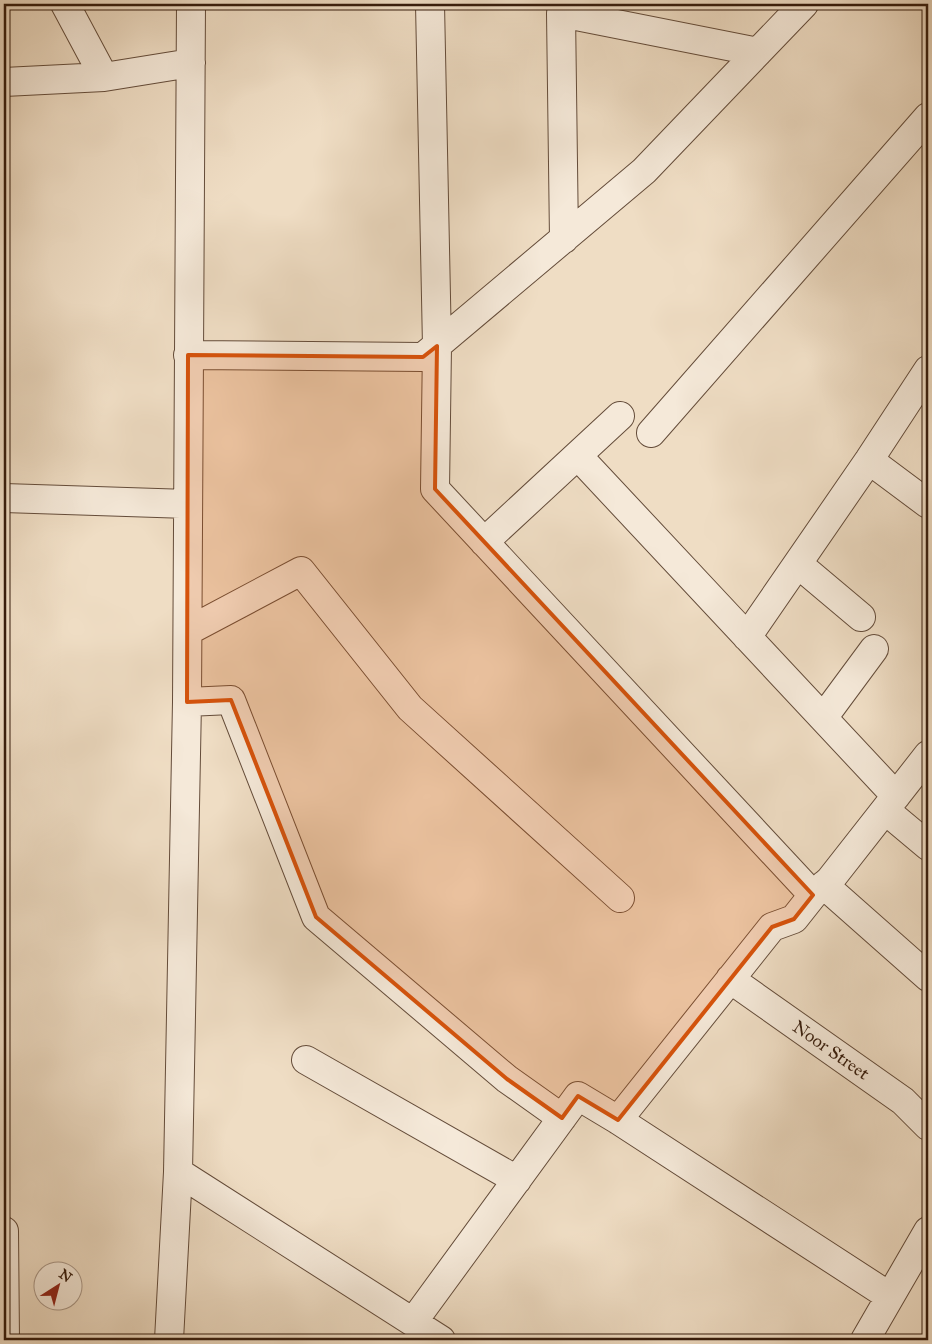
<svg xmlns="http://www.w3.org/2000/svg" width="932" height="1344" viewBox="0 0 932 1344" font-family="'IM FELL Great Primer',serif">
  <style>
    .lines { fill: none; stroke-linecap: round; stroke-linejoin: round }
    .minor-casing { stroke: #644c3a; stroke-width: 30 }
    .minor { stroke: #f5e9d9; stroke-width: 28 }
    .marked { fill: #d6530c; fill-opacity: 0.2; stroke: #d6530c; stroke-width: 4; stroke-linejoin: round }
    .labels { text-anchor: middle; stroke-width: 4.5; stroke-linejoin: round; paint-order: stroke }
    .street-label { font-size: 18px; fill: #361c0c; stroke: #f5e9d9 }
  </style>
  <rect width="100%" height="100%" fill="#efddc4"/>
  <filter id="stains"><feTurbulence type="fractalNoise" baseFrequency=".004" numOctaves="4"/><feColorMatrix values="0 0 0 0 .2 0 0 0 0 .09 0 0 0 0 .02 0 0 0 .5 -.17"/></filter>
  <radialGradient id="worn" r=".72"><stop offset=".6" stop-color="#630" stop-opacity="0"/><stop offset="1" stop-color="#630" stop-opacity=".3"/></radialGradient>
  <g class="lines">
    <defs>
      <path id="minor" d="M65 4 104 77
        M430 4 437 346 435 489 813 895
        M4 82 104 77 191 63
        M564 239 561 13 758 52
        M188 355 423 357 644 171 804 4
        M651 433 928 117
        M578 456 896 796
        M869 460 928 504
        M4 498 188 504
        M484 542 620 416
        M798 564 861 617
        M188 631 301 571 410 708 620 898
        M747 637 869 460 928 370
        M187 702 231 700 316 917 507 1079 562 1118
        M823 718 874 649
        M885 810 928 846
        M824 885 928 977
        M730 979 903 1101 928 1126
        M306 1060 517 1180
        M618 1120 772 927 794 919 813 895 830 880 928 755
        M178 1172 441 1340
        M4 1231 5 1340
        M413 1322 578 1096 618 1120 889 1296
        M169 1340 178 1172 187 702 191 4
        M865 1340 928 1231"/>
    </defs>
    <use href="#minor" class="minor-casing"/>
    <use href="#minor" class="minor"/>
  </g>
  <path class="marked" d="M437 346 435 489 813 895 794 919 772 927 618 1120 578 1096 562 1118 507 1079 316 917 231 700 187 702 188 355 423 357Z"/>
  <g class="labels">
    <g class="street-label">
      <text transform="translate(831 1050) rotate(35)" y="6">Noor Street</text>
    </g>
  </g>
  <rect width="932" height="1344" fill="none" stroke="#efddc4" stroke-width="20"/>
  <rect x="5" y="5" width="922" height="1334" fill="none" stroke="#361c0c" stroke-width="2.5"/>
  <rect x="10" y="10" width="912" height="1324" fill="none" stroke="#361c0c"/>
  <g transform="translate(58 1286) rotate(36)"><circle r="24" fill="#f5e9d9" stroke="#a99787"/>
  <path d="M0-4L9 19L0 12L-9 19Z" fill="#8f2418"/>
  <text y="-8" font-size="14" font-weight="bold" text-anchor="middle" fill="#361c0c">N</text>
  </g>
  <rect width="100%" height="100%" filter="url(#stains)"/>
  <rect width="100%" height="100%" fill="url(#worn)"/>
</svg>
